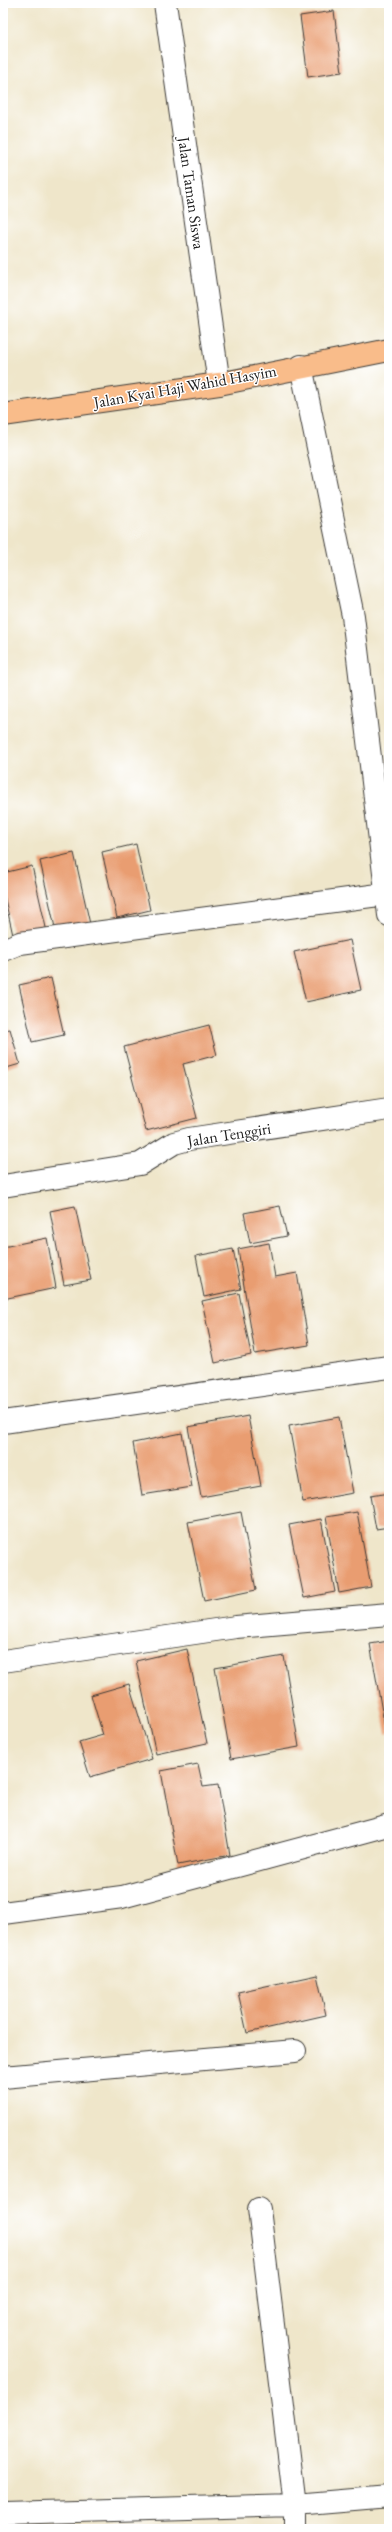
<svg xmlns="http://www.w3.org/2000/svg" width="392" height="2532" viewBox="0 0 392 2532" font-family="'EB Garamond',serif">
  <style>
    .building { fill: #e99d71 }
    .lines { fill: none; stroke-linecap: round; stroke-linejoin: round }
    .minor-casing { stroke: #3c3a36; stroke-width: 24 }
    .major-casing { stroke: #3c3a36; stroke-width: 24 }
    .minor { stroke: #fff; stroke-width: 22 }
    .major { stroke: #f9bc8a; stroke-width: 22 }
    .labels { text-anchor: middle; stroke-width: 3; stroke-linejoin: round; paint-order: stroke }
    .street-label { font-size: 16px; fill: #1c1c1c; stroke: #fff }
  </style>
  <rect width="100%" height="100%" fill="#fff"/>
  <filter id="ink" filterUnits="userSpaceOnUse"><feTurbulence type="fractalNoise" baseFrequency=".025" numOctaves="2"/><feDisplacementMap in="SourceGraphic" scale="8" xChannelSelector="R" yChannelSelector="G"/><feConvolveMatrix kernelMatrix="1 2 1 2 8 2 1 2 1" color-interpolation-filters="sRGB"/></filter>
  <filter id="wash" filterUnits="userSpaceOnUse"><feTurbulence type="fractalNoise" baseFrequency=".012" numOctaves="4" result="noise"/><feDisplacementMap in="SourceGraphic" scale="16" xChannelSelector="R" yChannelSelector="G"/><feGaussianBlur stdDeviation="0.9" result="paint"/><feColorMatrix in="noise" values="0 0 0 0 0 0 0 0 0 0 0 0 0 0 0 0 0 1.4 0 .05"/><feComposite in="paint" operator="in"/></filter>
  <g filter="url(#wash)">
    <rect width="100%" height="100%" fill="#efe6ca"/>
    <g id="blocks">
      <path class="building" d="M334 11 342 72 308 77 300 16Z
        M136 844 150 910 117 918 102 852Z
        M74 853 90 924 56 932 40 861Z
        M32 866 47 932 14 940 3 890V873Z
        M350 940 361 990 306 1002 294 952Z
        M51 978 64 1035 32 1042 19 985Z
        M209 1025 217 1055 183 1064 197 1118 146 1131 124 1047Z
        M10 1029 20 1064 3 1069V1030Z
        M75 1206 91 1280 64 1285 50 1211Z
        M280 1206 287 1236 250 1243 244 1213Z
        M47 1238 56 1288 3 1299V1247Z
        M269 1243 275 1277 297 1273 309 1345 255 1354 238 1249Z
        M233 1249 241 1289 204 1297 196 1256Z
        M239 1293 251 1355 215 1363 202 1301Z
        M248 1416 261 1486 201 1497 188 1427Z
        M339 1417 353 1493 303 1502 289 1426Z
        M182 1433 192 1487 142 1495 133 1443Z
        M389 1493V1527L376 1529 370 1496Z
        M241 1512 256 1590 204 1601 188 1522Z
        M357 1512 371 1587 339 1593 326 1517Z
        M321 1519 335 1592 304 1598 289 1525Z
        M389 1641V1733L386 1734 370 1644Z
        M187 1649 207 1743 156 1754 136 1661Z
        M284 1656 299 1747 231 1759 215 1668Z
        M129 1684 152 1759 90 1777 79 1742 103 1735 91 1695Z
        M198 1764 203 1787 218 1785 230 1855 178 1865 161 1771Z
        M317 1975 326 2015 247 2033 238 1992Z"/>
    </g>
  </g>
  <g filter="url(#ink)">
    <use href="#blocks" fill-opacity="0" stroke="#3c3a36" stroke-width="1"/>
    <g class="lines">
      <defs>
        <path id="minor" d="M165 3 219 384
          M301 366 353 616 389 915
          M3 950 20 943 386 894
          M3 1186 140 1164 174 1143 189 1139 389 1109
          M3 1422 389 1367
          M3 1661 236 1627 389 1614
          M3 1913 122 1897 389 1825
          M3 2077 295 2051
          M259 2209 295 2505V2529
          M3 2513 295 2505 389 2497"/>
        <path id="major" d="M3 415 219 384 389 350"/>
      </defs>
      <use href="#minor" class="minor-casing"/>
      <use href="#major" class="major-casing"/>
      <use href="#minor" class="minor"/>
      <use href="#major" class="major"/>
    </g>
  </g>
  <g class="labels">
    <g class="street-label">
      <text transform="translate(192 193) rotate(82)" y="6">Jalan Taman Siswa</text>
      <text transform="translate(185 386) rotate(-10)" y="6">Jalan Kyai Haji Wahid Hasyim</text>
      <text transform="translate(229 1134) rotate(-9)" y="6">Jalan Tenggiri</text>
    </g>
  </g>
  <rect width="392" height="2532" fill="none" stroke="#fff" stroke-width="16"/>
</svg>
